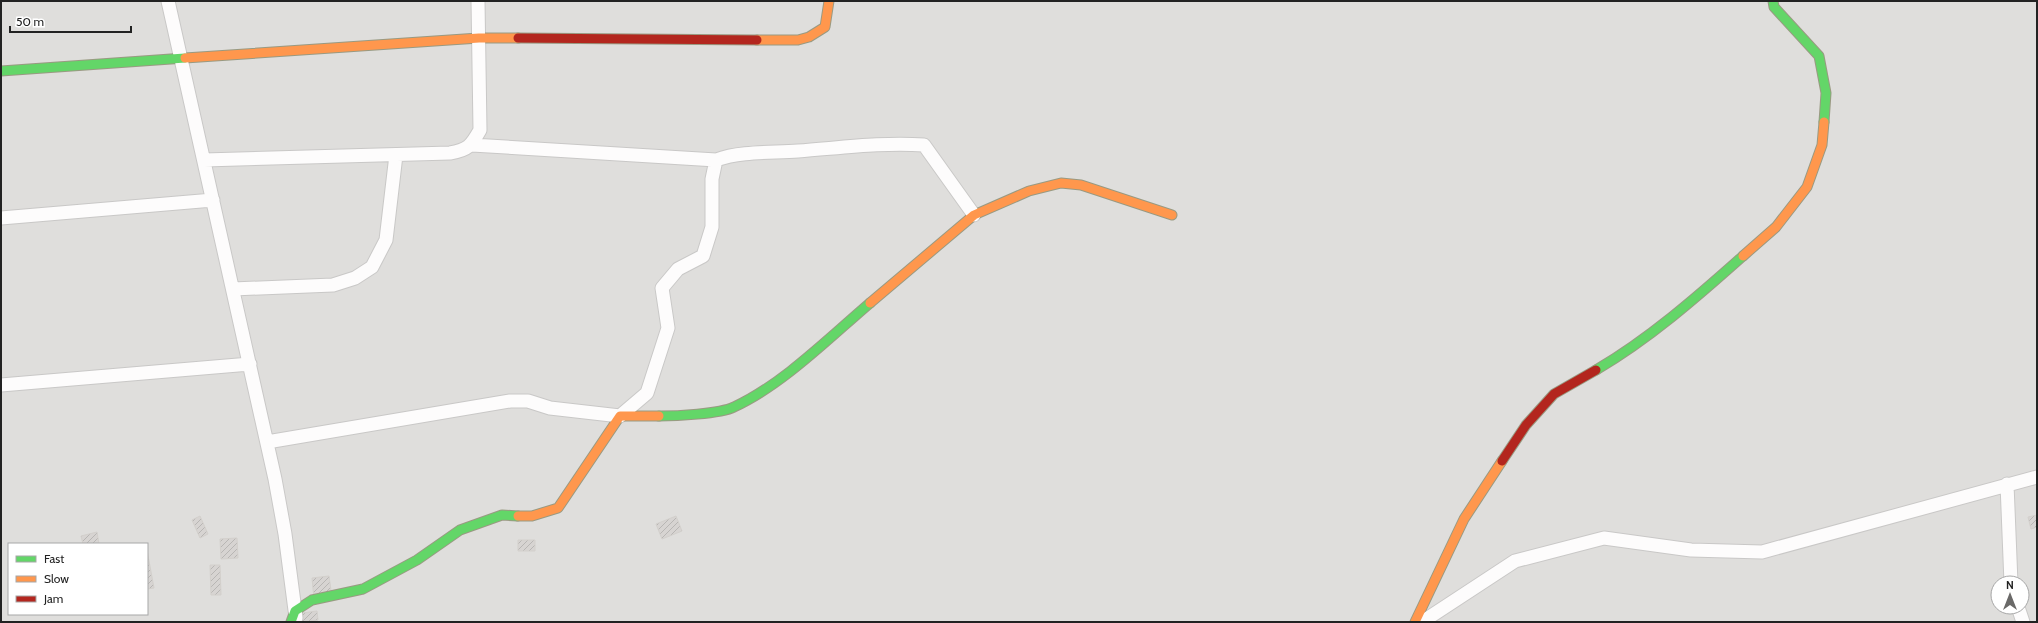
<svg xmlns="http://www.w3.org/2000/svg" width="2038" height="623" viewBox="0 0 2038 623" font-family="Cabin,sans-serif">
  <style>
    .residential { fill: #dfdedc; fill-rule: evenodd }
    .building { fill: url(#building-hatch); stroke: #d3d0cc }
    .lines { fill: none; stroke-linecap: round; stroke-linejoin: round }
    .street-casing { stroke: #c9c8c7; stroke-width: 15 }
    .fast-casing { stroke: #999a82; stroke-width: 11 }
    .slow-casing { stroke: #999a82; stroke-width: 11 }
    .jam-casing { stroke: #999a82; stroke-width: 11 }
    .street { stroke: #fdfcfc; stroke-width: 13 }
    .fast { stroke: #63d668; stroke-width: 9 }
    .slow { stroke: #ff974d; stroke-width: 9 }
    .jam { stroke: #b3261e; stroke-width: 9 }
  </style>
  <defs>
    <pattern id="building-hatch" width="6" height="6" patternUnits="userSpaceOnUse"><rect width="6" height="6" fill="#d7d4d2"/><path d="M-1 1l2-2M0 6l6-6M5 7l2-2" fill="none" stroke="#b8b6b4"/></pattern>
  </defs>
  <rect width="100%" height="100%" fill="#f0eeeb"/>
  <path class="residential" d="M1 1H2037V622H1ZM9 544H147V614H9ZM1998 583H2022V607H1998Z"/>
  <path class="building" d="M2037 515V527L2031 529 2028 517Z
    M200 516 208 534 200 538 192 520Z
    M676 516 682 531 662 539 656 524Z
    M97 532 99 544H83L81 536Z
    M237 538 238 558 221 559 220 539Z
    M518 540H535V551H518Z
    M147 550 154 588 147 589Z
    M210 565H220L221 595H211Z
    M329 576 332 597 314 599 312 578Z
    M317 611 318 620 303 622 302 613Z"/>
  <g class="lines">
    <defs>
      <path id="street" d="M168 1 275 479 285 534 296 618
        M472 145 716 160C741 151 772 153 798 151 840 148 882 142 924 145L974 215
        M204 160 450 153C468 150 471 146 480 130L478 1
        M1 218 213 200
        M233 289 333 285 355 278 372 267 386 240 396 155
        M1 385 250 364
        M267 442 510 401H528L550 408 620 416 647 393 668 328 662 288 678 269 703 256 712 227V179L716 160
        M2007 484 2011 583
        M2018 607 2023 622
        M1422 622 1515 561 1604 538 1691 550 1762 552 2037 477"/>
      <path id="fast" d="M1773 1 1774 7 1819 56 1826 93 1824 122
        M1 71 185 58
        M1596 370C1649 339 1697 297 1743 256
        M659 416C675 416 720 414 734 407 782 385 829 338 870 303
        M291 622 295 611 312 600 363 589 417 560 460 530 502 515 518 516"/>
      <path id="slow" d="M757 40H798L809 37 825 27 829 1
        M185 58 479 38H518
        M1743 256 1776 227 1807 187 1822 145 1824 122
        M870 303 974 215 1029 191 1061 183 1081 185 1172 215
        M518 516H532L558 508 620 416H659
        M1415 622 1464 519 1502 461"/>
      <path id="jam" d="M518 38 757 40
        M1502 461 1526 425 1554 394 1596 370"/>
    </defs>
    <use href="#street" class="street-casing"/>
    <use href="#fast" class="fast-casing"/>
    <use href="#slow" class="slow-casing"/>
    <use href="#jam" class="jam-casing"/>
    <use href="#street" class="street"/>
    <use href="#fast" class="fast"/>
    <use href="#slow" class="slow"/>
    <use href="#jam" class="jam"/>
  </g>
  <rect width="2038" height="623" fill="none" stroke="#222222" stroke-width="4"/>
  <rect x="8" y="543" width="140" height="72" fill="#ffffff" stroke="#a7a7a7"/>
  <rect x="16" y="556" width="20" height="6" fill="#63d668" stroke="#a7a7a7"/>
  <text x="44" y="563" font-size="12" fill="#222222">Fast</text>
  <rect x="16" y="576" width="20" height="6" fill="#ff974d" stroke="#a7a7a7"/>
  <text x="44" y="583" font-size="12" fill="#222222">Slow</text>
  <rect x="16" y="596" width="20" height="6" fill="#b3261e" stroke="#a7a7a7"/>
  <text x="44" y="603" font-size="12" fill="#222222">Jam</text>
  <g transform="translate(2010 595)"><circle r="19" fill="#ffffff" stroke="#a7a7a7"/>
  <path d="M0-3L7 15L0 10L-7 15Z" fill="#6a6968"/>
  <text y="-6" font-size="11" font-weight="bold" text-anchor="middle" fill="#222222">N</text>
  </g>
  <path d="M10 26v6h121v-6" fill="none" stroke="#222222" stroke-width="2"/>
  <text x="16" y="26" font-size="12" fill="#222222" stroke="#ffffff" stroke-width="3" paint-order="stroke">50 m</text>
</svg>
